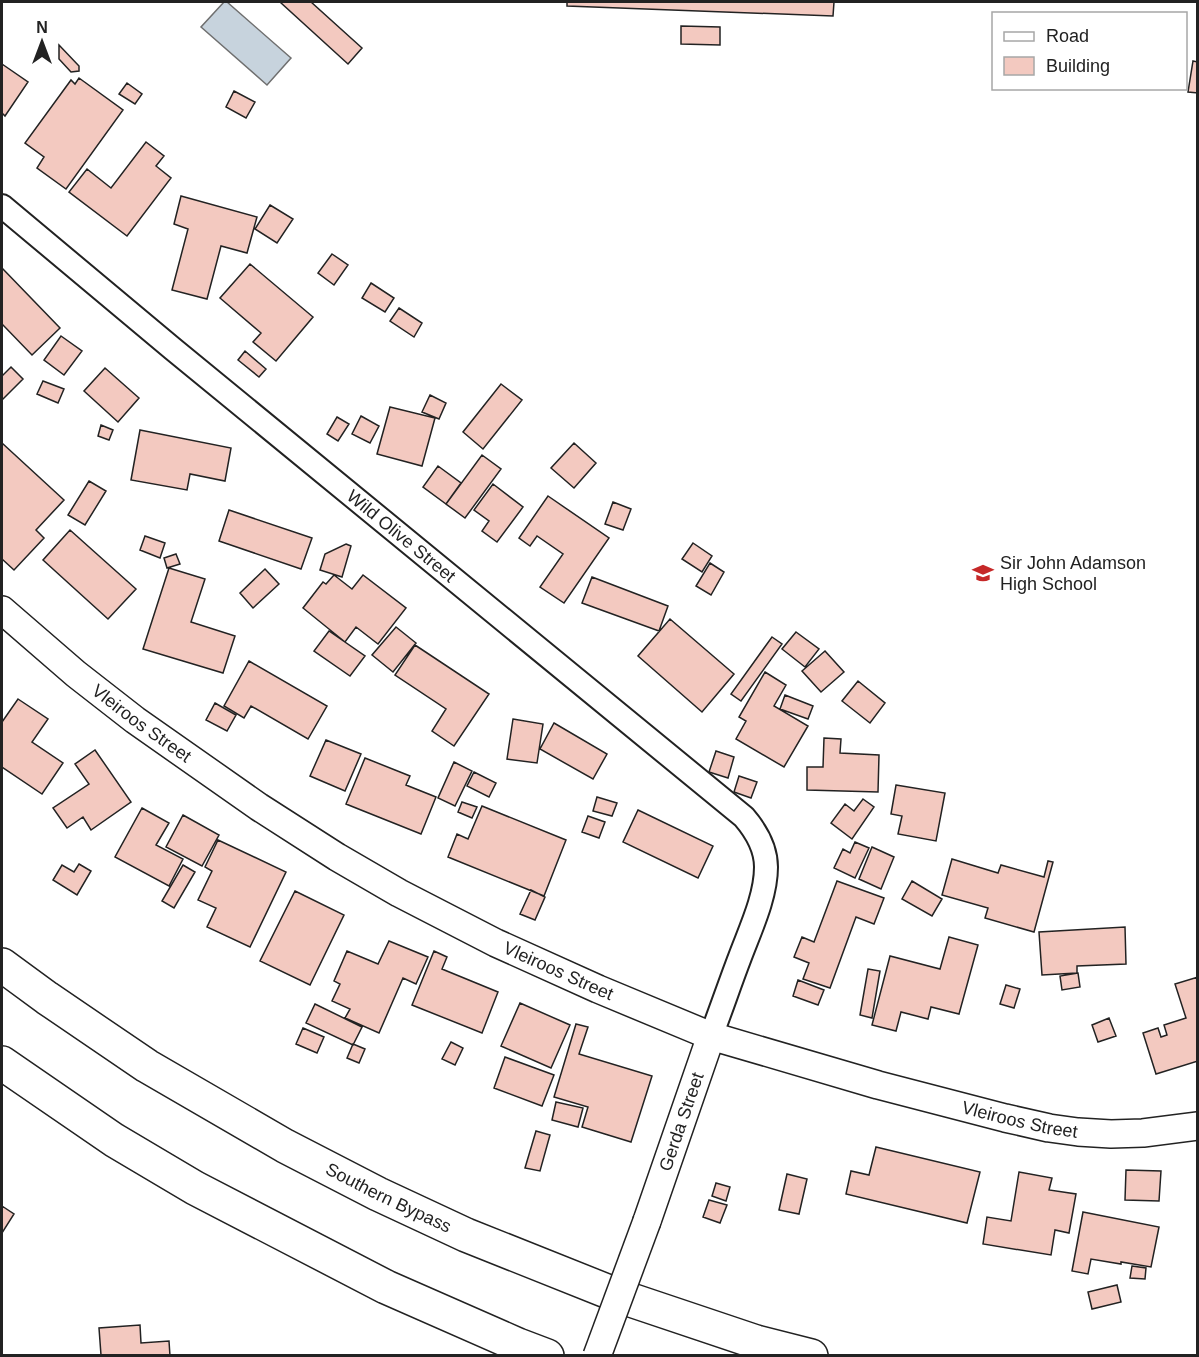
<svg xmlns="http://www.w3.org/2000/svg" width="1199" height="1357" viewBox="0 0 1199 1357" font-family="Helvetica,sans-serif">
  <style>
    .water { fill: #c7d3dd; stroke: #6f6f6f; stroke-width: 1.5 }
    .building { fill: #f3c9c0; stroke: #222; stroke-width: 1.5 }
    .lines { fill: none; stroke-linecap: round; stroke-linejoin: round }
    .minor-casing { stroke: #222; stroke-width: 26 }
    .tertiary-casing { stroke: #222; stroke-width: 30 }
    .motorway-casing { stroke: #222; stroke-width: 36 }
    .minor { stroke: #fff; stroke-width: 22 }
    .tertiary { stroke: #fff; stroke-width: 27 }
    .motorway { stroke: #fff; stroke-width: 33 }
    .tertiary-bridge-casing { stroke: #222; stroke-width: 30; stroke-linecap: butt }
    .tertiary-bridge { stroke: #fff; stroke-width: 27 }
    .labels { text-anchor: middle; stroke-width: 4.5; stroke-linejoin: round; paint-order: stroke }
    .street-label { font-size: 18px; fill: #222; stroke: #fff }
    .poi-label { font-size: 18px; fill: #222; stroke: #fff; text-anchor: start }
  </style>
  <rect width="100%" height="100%" fill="#fff"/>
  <path class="water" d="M224 2H227L291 58 267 85 201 27Z"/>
  <path class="building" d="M280 2H311L362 48 348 64Z
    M567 2H834L833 16 567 6Z
    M681 26 720 27V45L681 44Z
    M59 45 79 66V71L71 72 59 59Z
    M1193 61 1198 62V93L1188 92Z
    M2 64 28 82 5 116 2 113Z
    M79 78 123 110 66 189 37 168 44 157 25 143 71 80 75 84Z
    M127 83 142 94 135 104 119 94Z
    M234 91 255 102 246 118 226 107Z
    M146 142 164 156 156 166 171 178 127 236 69 192 87 169 111 188Z
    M181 196 257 217 247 253 221 246 207 299 172 290 188 229 174 224Z
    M270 205 293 219 277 243 255 229Z
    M332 254 348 265 334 285 318 273Z
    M250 264 313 317 276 361 253 342 261 333 220 298Z
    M2 268 60 328 32 355 2 324Z
    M371 283 394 298 385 312 362 298Z
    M399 308 422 323 414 337 390 321Z
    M61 336 82 351 64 375 44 360Z
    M245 351 266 369 259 377 238 360Z
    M11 367 23 379 2 400V376Z
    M105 368 139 398 118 422 84 391Z
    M43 381 64 389 58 403 37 394Z
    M501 384 522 400 483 449 463 432Z
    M430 395 446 403 439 419 422 412Z
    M390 407 435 418 422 466 377 454Z
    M361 416 379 426 370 443 352 434Z
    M337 417 349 424 338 441 327 434Z
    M101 425 113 430 109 440 98 436Z
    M140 430 231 448 225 481 190 474 187 490 131 480Z
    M2 443 64 500 36 530 44 538 14 570 2 559Z
    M574 443 596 463 574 488 551 468Z
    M482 455 501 469 465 518 446 504Z
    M438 466 461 483 446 504 423 487Z
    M89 481 106 491 85 525 68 515Z
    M493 484 523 507 497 542 482 531 489 521 474 510Z
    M548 496 609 538 564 603 540 587 563 554 537 536 530 546 519 538Z
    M613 502 631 509 623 530 605 524Z
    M229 510 312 538 301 569 219 541Z
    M70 530 136 589 108 619 43 560Z
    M145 536 165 543 160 558 140 550Z
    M693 543 712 556 702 572 682 559Z
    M346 544 351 546 342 577 320 570 325 554Z
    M176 554 180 564 167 568 164 558Z
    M710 563 724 572 711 595 696 586Z
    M169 568 205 579 191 622 235 636 223 673 143 649Z
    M265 569 279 584 253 608 240 593Z
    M334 575 352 589 363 575 406 608 378 644 356 627 345 642 303 608 323 582 326 584Z
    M592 577 668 606 659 631 582 603Z
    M670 619 734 674 702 712 638 656Z
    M396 627 416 643 393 672 372 655Z
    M329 631 365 656 350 676 314 651Z
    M796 632 819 649 805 667 782 649Z
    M772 637 782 644 741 701 731 694Z
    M415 645 489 694 454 746 432 731 446 709 395 675Z
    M825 651 844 672 821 692 802 671Z
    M249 661 327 706 308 739 251 706 244 718 224 706Z
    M765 672 786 685 774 706 808 726 784 767 736 739 746 721 739 717Z
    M858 681 885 703 870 723 842 701Z
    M785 695 813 706 808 719 780 709Z
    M18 699 48 719 32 742 63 763 42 794 2 767V722Z
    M215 703 236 715 227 731 206 720Z
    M513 719 543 724 537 763 507 759Z
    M554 723 607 754 593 779 540 749Z
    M824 738 841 739 840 753 879 755 878 792 807 790V767H823Z
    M326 740 361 754 345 791 310 776Z
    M95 750 131 802 91 830 83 817 67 828 53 808 89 784 75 764Z
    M716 751 734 757 728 778 709 772Z
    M365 758 410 776 406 785 436 797 421 834 346 804Z
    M454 762 472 771 455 806 438 798Z
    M474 772 496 783 489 797 467 786Z
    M739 776 757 782 751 798 734 792Z
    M896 785 945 793 936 841 898 834 902 816 891 814Z
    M597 797 617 803 612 816 593 811Z
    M863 799 874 807 852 839 831 823 845 804 854 811Z
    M462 802 477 807 472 818 458 812Z
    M482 806 566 840 544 896 448 857 457 834 468 839Z
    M142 808 169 823 156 845 183 859 169 886 115 857Z
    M638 810 713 846 698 878 623 842Z
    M183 815 219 835 202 866 166 847Z
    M588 816 605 822 599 838 582 832Z
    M218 840 286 872 250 947 207 927 216 908 198 900 212 871 205 867Z
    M855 842 869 848 855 878 834 868 843 849 850 853Z
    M872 847 894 857 881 889 859 879Z
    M952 859 998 873 1001 865 1044 877 1048 861 1053 862 1034 932 985 918 988 908 942 895Z
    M79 864 91 871 77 895 53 880 62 865 74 872Z
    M183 865 195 872 174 908 162 901Z
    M837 881 884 898 874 924 856 917 830 988 803 979 809 963 794 957 802 937 814 942Z
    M912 881 942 899 932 916 902 899Z
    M531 890 545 897 535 920 520 914Z
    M295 891 344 915 310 985 260 961Z
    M1125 927 1126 964 1077 966V973L1042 975 1039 932Z
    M949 937 978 945 959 1014 931 1007 928 1019 901 1012 896 1031 872 1025 890 956 940 969Z
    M389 941 428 957 416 984 403 978 379 1033 345 1018 350 1009 332 1001 340 984 334 981 347 951 378 964Z
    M434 951 447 957 442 969 498 992 482 1033 412 1005Z
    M868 969 880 971 872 1018 860 1015Z
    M1078 973 1080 987 1062 990 1060 976Z
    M1198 977V1061L1156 1074 1143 1033 1158 1028 1161 1037 1167 1035 1164 1025 1186 1018 1175 984Z
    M798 980 824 990 818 1005 793 996Z
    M1006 985 1020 989 1014 1008 1000 1004Z
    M520 1003 570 1025 551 1068 501 1046Z
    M315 1004 362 1027 353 1045 306 1023Z
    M1109 1018 1116 1036 1098 1042 1092 1025Z
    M576 1024 588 1027 579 1054 652 1076 631 1142 582 1127 588 1107 554 1097Z
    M303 1028 324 1037 317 1053 296 1044Z
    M451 1042 463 1048 455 1065 442 1059Z
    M353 1044 365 1049 359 1063 347 1058Z
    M505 1057 554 1075 542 1106 494 1088Z
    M556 1102 583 1108 578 1127 552 1120Z
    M536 1131 550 1135 540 1171 525 1168Z
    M876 1147 980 1172 967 1223 846 1194 851 1171 869 1175Z
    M1126 1170 1161 1171 1159 1201 1125 1200Z
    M1019 1172 1052 1178 1049 1190 1076 1194 1069 1233 1055 1230 1051 1255 983 1244 987 1217 1011 1221Z
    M787 1174 807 1179 799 1214 779 1210Z
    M716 1183 730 1187 726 1201 712 1196Z
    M709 1200 727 1205 720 1223 703 1217Z
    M2 1206 14 1214 2 1233Z
    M1083 1212 1159 1227 1151 1267 1121 1262V1264L1091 1259 1088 1274 1072 1271Z
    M1132 1266 1146 1268 1145 1279 1130 1278Z
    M1117 1285 1121 1302 1092 1309 1088 1292Z
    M140 1325 141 1343 169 1341 170 1356 101 1355 99 1328Z"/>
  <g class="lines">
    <defs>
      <g id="minor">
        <path id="s1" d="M2 206 173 349 744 817C756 831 766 848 766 867 766 897 750 930 740 957 730 983 721 1010 711 1036"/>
      </g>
      <g id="tertiary">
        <path id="s2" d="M2 610 76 674 135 720 259 807 337 857 399 893 496 943 598 989 711 1036 878 1085 1005 1118 1049 1128 1078 1132 1111 1134 1143 1133 1198 1126"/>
        <path id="s3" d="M647 1221 711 1036"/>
      </g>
      <g id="motorway">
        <path id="s4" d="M2 965 47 998 147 1066 285 1146 378 1194 466 1235 619 1296 756 1342 811 1356"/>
        <path d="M2 1063 114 1140 195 1188 386 1287 518 1345 547 1356"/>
      </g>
    </defs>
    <use href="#minor" class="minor-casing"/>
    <use href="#tertiary" class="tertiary-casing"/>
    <use href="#motorway" class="motorway-casing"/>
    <use href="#minor" class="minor"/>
    <use href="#tertiary" class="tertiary"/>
    <use href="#motorway" class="motorway"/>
    <defs>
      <path id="tertiary-bridge" d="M597 1356 647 1221"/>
    </defs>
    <use href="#tertiary-bridge" class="tertiary-bridge-casing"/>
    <use href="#tertiary-bridge" class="tertiary-bridge"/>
  </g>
  <defs>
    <symbol id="school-bare" viewBox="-9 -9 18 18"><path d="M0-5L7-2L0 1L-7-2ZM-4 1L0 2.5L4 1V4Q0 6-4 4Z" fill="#c62828" stroke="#fff" stroke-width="2.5" paint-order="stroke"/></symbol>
  </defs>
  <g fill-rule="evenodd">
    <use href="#school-bare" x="968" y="558" width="30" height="30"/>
  </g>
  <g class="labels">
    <g class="street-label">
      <text dy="6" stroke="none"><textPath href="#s1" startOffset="518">Wild Olive Street</textPath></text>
      <text dy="6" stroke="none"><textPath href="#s2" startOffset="180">Vleiroos Street</textPath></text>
      <text dy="6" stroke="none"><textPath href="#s2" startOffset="666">Vleiroos Street</textPath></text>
      <text dy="6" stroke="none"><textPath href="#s2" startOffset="1152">Vleiroos Street</textPath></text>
      <text dy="6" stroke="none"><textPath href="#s3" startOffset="105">Gerda Street</textPath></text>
      <text dy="6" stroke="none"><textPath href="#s4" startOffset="452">Southern Bypass</textPath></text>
    </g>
    <g class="poi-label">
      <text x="1000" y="569">Sir John Adamson<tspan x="1000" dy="21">High School</tspan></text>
    </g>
  </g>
  <rect width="1199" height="1357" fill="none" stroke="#222222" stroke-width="6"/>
  <rect x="992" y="12" width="195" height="78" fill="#ffffff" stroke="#a7a7a7" stroke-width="1.5"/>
  <rect x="1004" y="32" width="30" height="9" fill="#ffffff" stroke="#a7a7a7" stroke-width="1.5"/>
  <text x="1046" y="42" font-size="18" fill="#222222">Road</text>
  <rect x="1004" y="57" width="30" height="18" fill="#f3c9c0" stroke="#a7a7a7" stroke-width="1.5"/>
  <text x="1046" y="72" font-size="18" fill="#222222">Building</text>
  <g transform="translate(42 42)" stroke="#ffffff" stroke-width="4.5" paint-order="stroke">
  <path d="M0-4.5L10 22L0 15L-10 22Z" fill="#222222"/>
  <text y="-9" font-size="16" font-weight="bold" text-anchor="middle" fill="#222222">N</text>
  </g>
</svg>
